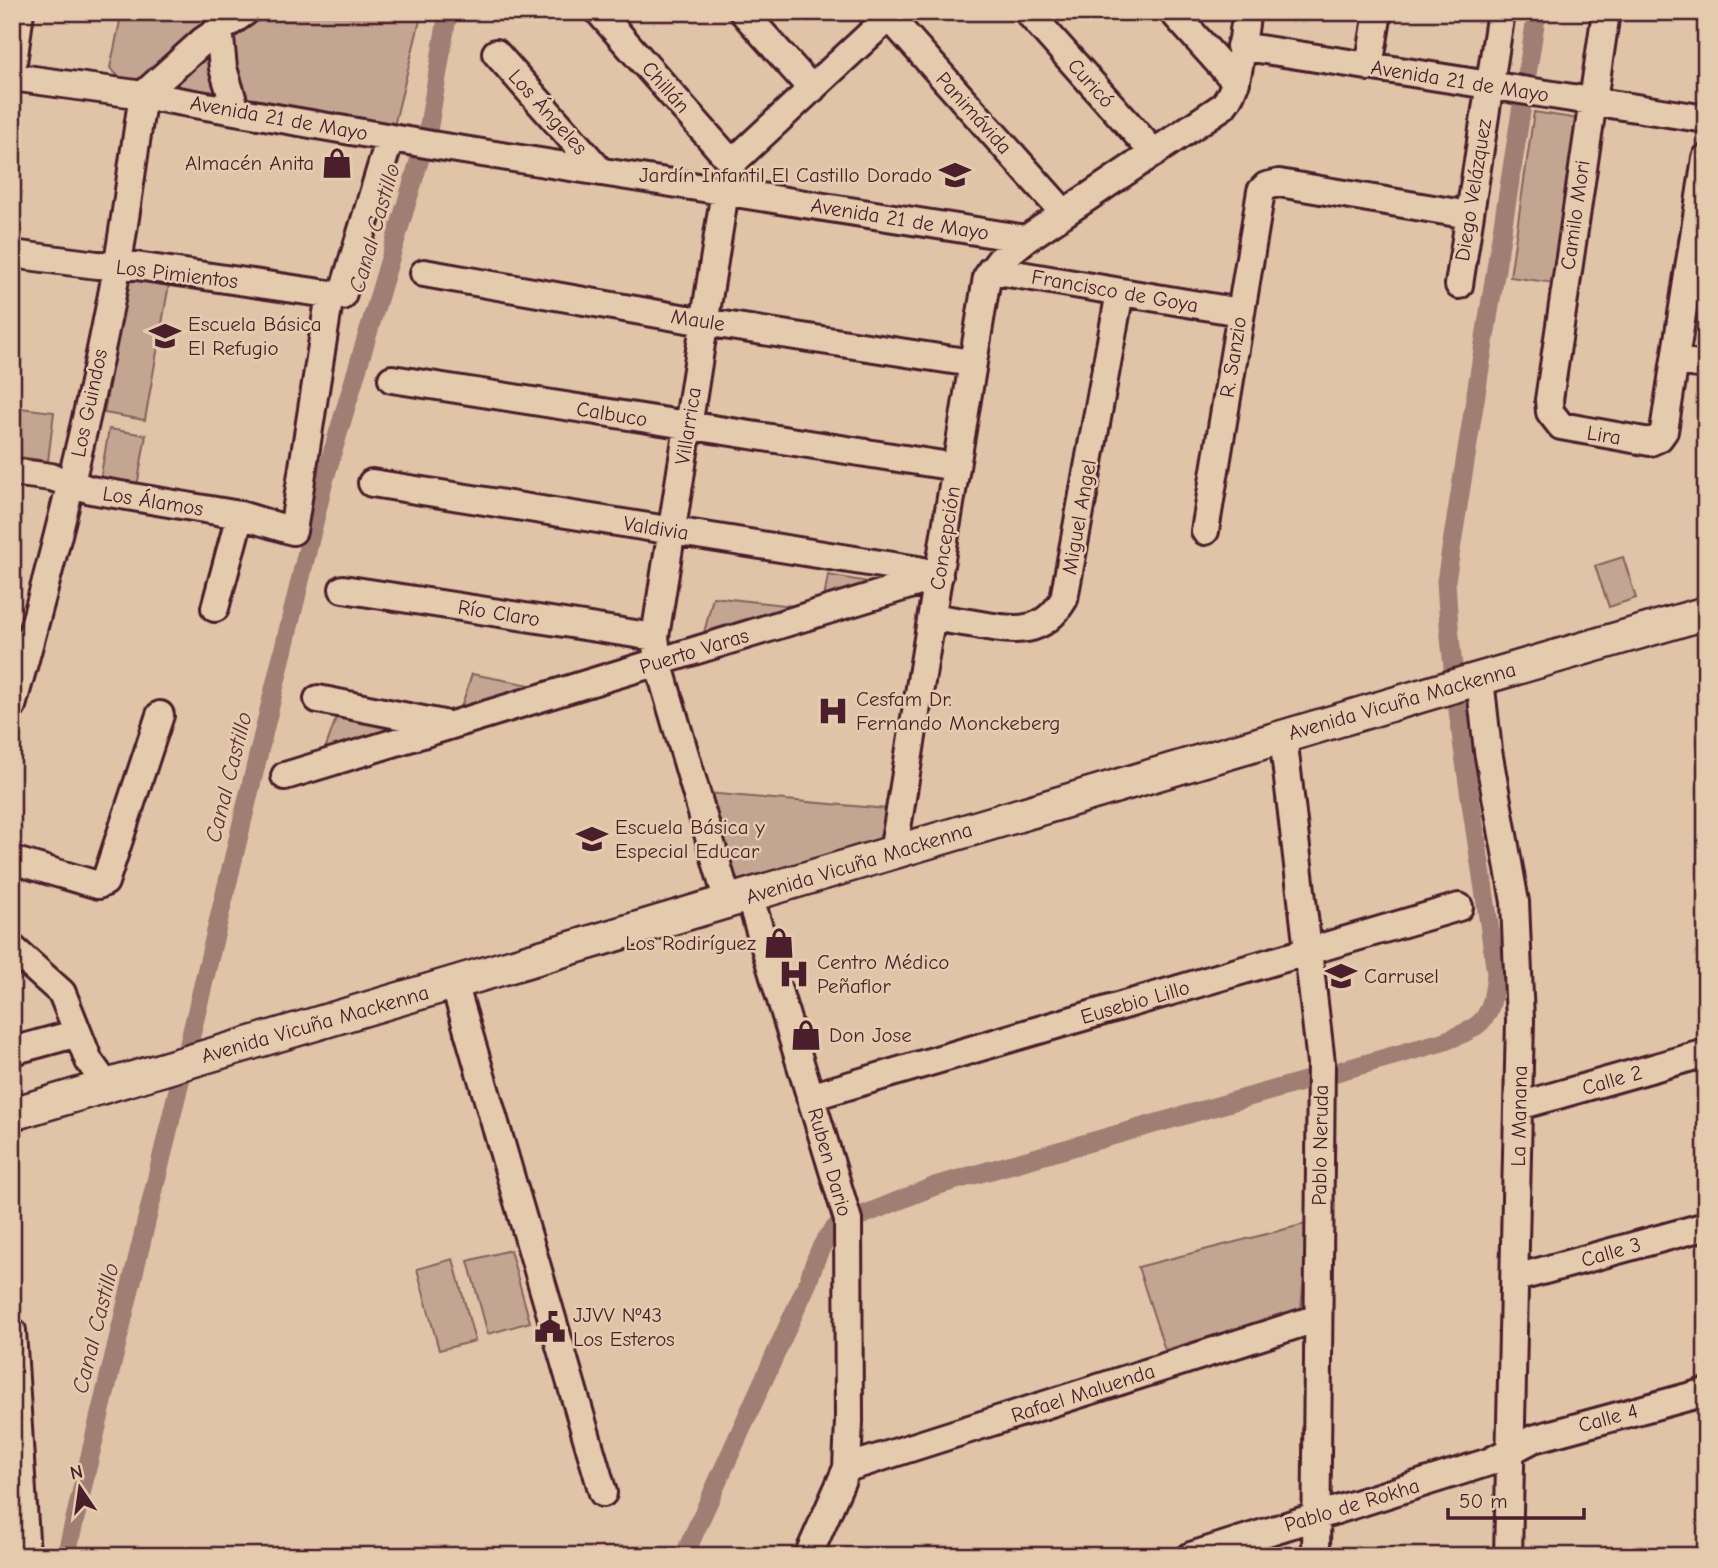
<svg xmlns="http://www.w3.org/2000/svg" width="1718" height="1568" viewBox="0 0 1718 1568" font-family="'Comic Neue',sans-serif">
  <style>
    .green { fill: #c3a691; stroke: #86625e; stroke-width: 2 }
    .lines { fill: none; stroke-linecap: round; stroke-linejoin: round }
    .canal { stroke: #a07e73; stroke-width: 19 }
    .minor-casing { stroke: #4a1f2b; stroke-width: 32 }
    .major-casing { stroke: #4a1f2b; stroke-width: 37 }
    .minor { stroke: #e5cbad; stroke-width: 26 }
    .major { stroke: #e5cbad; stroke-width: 32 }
    .labels { text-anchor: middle; stroke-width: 5; stroke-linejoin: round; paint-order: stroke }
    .street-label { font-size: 21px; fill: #4a1f2b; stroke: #e5cbad }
    .poi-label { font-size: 21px; fill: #4a1f2b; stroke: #e5cbad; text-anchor: start }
    .water-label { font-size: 23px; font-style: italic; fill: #5b3239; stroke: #e5cbad }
  </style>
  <rect width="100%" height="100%" fill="#dfc4a8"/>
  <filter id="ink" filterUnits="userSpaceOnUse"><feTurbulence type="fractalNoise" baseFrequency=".0143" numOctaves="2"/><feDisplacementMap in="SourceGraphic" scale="14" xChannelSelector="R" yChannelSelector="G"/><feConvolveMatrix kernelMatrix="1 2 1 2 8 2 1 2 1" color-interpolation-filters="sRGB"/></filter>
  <g filter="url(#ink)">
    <path class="green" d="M122 12H422L392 134 123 81 110 68Z
      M1534 112 1579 119 1554 283 1510 277Z
      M128 277 169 284 145 420 104 413Z
      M12 407 54 412 48 461 12 456Z
      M109 429 146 435 136 492 99 486Z
      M1623 557 1636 598 1609 607 1595 566Z
      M828 575 885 585 823 604Z
      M713 597 793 606 702 641Z
      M472 674 551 689 458 717Z
      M338 713 417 727 323 755Z
      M707 793 887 809 875 856 734 898Z
      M1309 1223 1301 1309 1165 1350 1138 1267Z
      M510 1250 530 1322 488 1334 468 1261Z
      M453 1259 475 1341 439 1350 417 1269Z"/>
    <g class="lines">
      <path class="canal" d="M66 1556 324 481 428 131 448 12
        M684 1556 808 1282C815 1260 821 1241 838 1225L935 1186 1442 1042C1484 1026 1491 1021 1496 974 1479 844 1453 713 1446 581L1537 12"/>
      <defs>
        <path id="minor" d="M599 12 732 163
          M743 12 812 89
          M885 12 1064 213
          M1028 12 1154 153
          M1173 12 1236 82
          M1606 12 1549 400 1550 412 1561 426 1650 442 1659 438 1664 431 1706 158
          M219 28 223 68 236 111
          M1240 46 1706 119
          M496 53 601 172
          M1369 67 1378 12
          M12 70 20 12
          M12 77 143 95 432 145 1026 239
          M143 95 203 41 245 12
          M12 254 97 265 136 266 342 296 390 138
          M991 270 1240 312
          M424 273 704 322 972 363
          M1459 285 1501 12
          M1675 361 1706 365
          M392 379 956 467
          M12 472 51 477 91 490 240 515 293 531 330 294
          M372 483 918 570 937 575
          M1205 531 1261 191 1266 186 1279 183 1469 215
          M343 589 655 637
          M215 608 240 515
          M932 617C948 620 965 622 981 625 1017 631 1043 635 1064 599L1120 292
          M1480 679 1488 751 1515 902 1520 1020 1508 1556
          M318 699 443 724
          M12 706C53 561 90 416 117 268 127 210 134 152 143 95
          M1283 736 1321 1063 1316 1556
          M285 776 939 576
          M893 853 987 277 1000 260 1026 239 1223 106C1242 84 1241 41 1247 12
          M12 860 98 885 105 882 160 715
          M749 895 848 1220 849 1421 847 1468 808 1556
          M728 902 658 662 655 637 725 191 732 163 894 12
          M12 948 62 993 78 1033
          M454 983 603 1493
          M12 1051 78 1033 89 1061 107 1086
          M810 1097 1459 907
          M1519 1106 1706 1053
          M1516 1278 1706 1226
          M12 1331 26 1556
          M847 1468 1318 1318
          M1191 1556 1489 1462 1533 1439 1706 1392"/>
        <path id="major" d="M12 1114 1437 691 1706 613"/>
      </defs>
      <use href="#minor" class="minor-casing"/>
      <use href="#major" class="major-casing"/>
      <use href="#minor" class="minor"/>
      <use href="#major" class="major"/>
    </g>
  </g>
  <defs>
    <symbol id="shop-bare" viewBox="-9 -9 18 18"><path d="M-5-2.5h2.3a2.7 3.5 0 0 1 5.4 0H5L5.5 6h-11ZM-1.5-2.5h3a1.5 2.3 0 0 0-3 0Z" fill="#4a1f2b" stroke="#e5cbad" stroke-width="2.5" paint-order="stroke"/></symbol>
    <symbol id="school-bare" viewBox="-9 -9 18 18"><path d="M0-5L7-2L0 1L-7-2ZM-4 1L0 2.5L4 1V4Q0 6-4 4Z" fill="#4a1f2b" stroke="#e5cbad" stroke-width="2.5" paint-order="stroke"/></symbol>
    <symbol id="hospital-bare" viewBox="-9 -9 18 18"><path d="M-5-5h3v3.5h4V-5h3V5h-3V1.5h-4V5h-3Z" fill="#4a1f2b" stroke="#e5cbad" stroke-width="2.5" paint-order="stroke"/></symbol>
    <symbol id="civic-bare" viewBox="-9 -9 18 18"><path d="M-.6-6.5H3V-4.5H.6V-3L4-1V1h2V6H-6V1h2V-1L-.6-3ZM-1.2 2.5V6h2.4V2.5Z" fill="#4a1f2b" stroke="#e5cbad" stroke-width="2.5" paint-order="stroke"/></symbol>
  </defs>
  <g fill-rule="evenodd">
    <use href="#shop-bare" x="315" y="141" width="44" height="44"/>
    <use href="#school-bare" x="933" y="153" width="44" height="44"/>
    <use href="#school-bare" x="143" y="314" width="44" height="44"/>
    <use href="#hospital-bare" x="811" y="689" width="44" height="44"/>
    <use href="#school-bare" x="570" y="817" width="44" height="44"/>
    <use href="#shop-bare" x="757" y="921" width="44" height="44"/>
    <use href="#hospital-bare" x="772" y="952" width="44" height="44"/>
    <use href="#school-bare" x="1319" y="954" width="44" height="44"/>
    <use href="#shop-bare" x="784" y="1013" width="44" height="44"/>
    <use href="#civic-bare" x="528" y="1305" width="44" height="44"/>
  </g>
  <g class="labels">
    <g class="street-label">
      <text transform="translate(1460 81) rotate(9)" y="7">Avenida 21 de Mayo</text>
      <text transform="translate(1091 83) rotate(48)" y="7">Curicó</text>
      <text transform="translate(666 87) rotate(49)" y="7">Chillán</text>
      <text transform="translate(548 112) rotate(48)" y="7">Los Ángeles</text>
      <text transform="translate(974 113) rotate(48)" y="7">Panimávida</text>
      <text transform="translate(279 118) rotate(10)" y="7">Avenida 21 de Mayo</text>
      <text transform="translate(1473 190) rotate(-81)" y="7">Diego Velázquez</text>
      <text transform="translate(1575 215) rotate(-82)" y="7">Camilo Mori</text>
      <text transform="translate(900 219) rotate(9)" y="7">Avenida 21 de Mayo</text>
      <text transform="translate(177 274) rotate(7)" y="7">Los Pimientos</text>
      <text transform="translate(1115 291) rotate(10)" y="7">Francisco de Goya</text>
      <text transform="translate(698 320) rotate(9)" y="7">Maule</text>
      <text transform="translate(1233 357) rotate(-81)" y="7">R. Sanzio</text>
      <text transform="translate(89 403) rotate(-78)" y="7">Los Guindos</text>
      <text transform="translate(612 414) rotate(9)" y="7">Calbuco</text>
      <text transform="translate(688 426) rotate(-81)" y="7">Villarrica</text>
      <text transform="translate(1604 435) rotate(9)" y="7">Lira</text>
      <text transform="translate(153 501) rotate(9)" y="7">Los Álamos</text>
      <text transform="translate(1079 517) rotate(-80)" y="7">Miguel Angel</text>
      <text transform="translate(656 528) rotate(9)" y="7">Valdivia</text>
      <text transform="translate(945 538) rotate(-81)" y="7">Concepción</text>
      <text transform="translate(499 613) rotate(9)" y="7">Río Claro</text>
      <text transform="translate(694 651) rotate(-17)" y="7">Puerto Varas</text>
      <text transform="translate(1402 701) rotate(-16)" y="7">Avenida Vicuña Mackenna</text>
      <text transform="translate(859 863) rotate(-17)" y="7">Avenida Vicuña Mackenna</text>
      <text transform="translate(1135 1002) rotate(-16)" y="7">Eusebio Lillo</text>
      <text transform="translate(315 1024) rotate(-16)" y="7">Avenida Vicuña Mackenna</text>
      <text transform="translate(1612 1080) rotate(-16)" y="7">Calle 2</text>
      <text transform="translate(1519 1116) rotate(-89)" y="7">La Manana</text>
      <text transform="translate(1320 1145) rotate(-89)" y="7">Pablo Neruda</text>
      <text transform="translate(830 1162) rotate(74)" y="7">Ruben Dario</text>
      <text transform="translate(1611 1252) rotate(-16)" y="7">Calle 3</text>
      <text transform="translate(1083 1393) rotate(-18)" y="7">Rafael Maluenda</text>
      <text transform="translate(1608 1418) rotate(-15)" y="7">Calle 4</text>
      <text transform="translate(1352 1505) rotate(-17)" y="7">Pablo de Rokha</text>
    </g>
    <g class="poi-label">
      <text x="314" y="170" text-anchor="end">Almacén Anita</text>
      <text x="932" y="182" text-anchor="end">Jardín Infantil El Castillo Dorado</text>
      <text x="188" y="331">Escuela Básica<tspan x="188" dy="24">El Refugio</tspan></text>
      <text x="856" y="706">Cesfam Dr.<tspan x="856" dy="24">Fernando Monckeberg</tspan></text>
      <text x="615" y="834">Escuela Básica y<tspan x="615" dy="24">Especial Educar</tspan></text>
      <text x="756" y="950" text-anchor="end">Los Rodiríguez</text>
      <text x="817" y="969">Centro Médico<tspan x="817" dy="24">Peñaflor</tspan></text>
      <text x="1364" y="983">Carrusel</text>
      <text x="829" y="1042">Don Jose</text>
      <text x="573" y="1322">JJVV Nº43<tspan x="573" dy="24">Los Esteros</tspan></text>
    </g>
    <g class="water-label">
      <text transform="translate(374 228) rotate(-74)" y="8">Canal Castillo</text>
      <text transform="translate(228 777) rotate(-76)" y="8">Canal Castillo</text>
      <text transform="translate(95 1328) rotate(-76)" y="8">Canal Castillo</text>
    </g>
  </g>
  <rect width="1718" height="1568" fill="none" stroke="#e5cbad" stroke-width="42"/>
  <rect x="21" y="21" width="1676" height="1526" fill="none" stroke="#4a1f2b" stroke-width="2.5" filter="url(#ink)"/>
  <g transform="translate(80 1488) rotate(347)" stroke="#e5cbad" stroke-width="5" paint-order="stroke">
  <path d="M0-5L12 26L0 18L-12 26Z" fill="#4a1f2b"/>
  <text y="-10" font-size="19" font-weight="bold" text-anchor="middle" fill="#4a1f2b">N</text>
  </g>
  <path d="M1448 1508v10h136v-10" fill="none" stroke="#4a1f2b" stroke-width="3.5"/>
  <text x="1459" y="1508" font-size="21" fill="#4a1f2b" stroke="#e5cbad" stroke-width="5" paint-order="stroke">50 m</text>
</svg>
